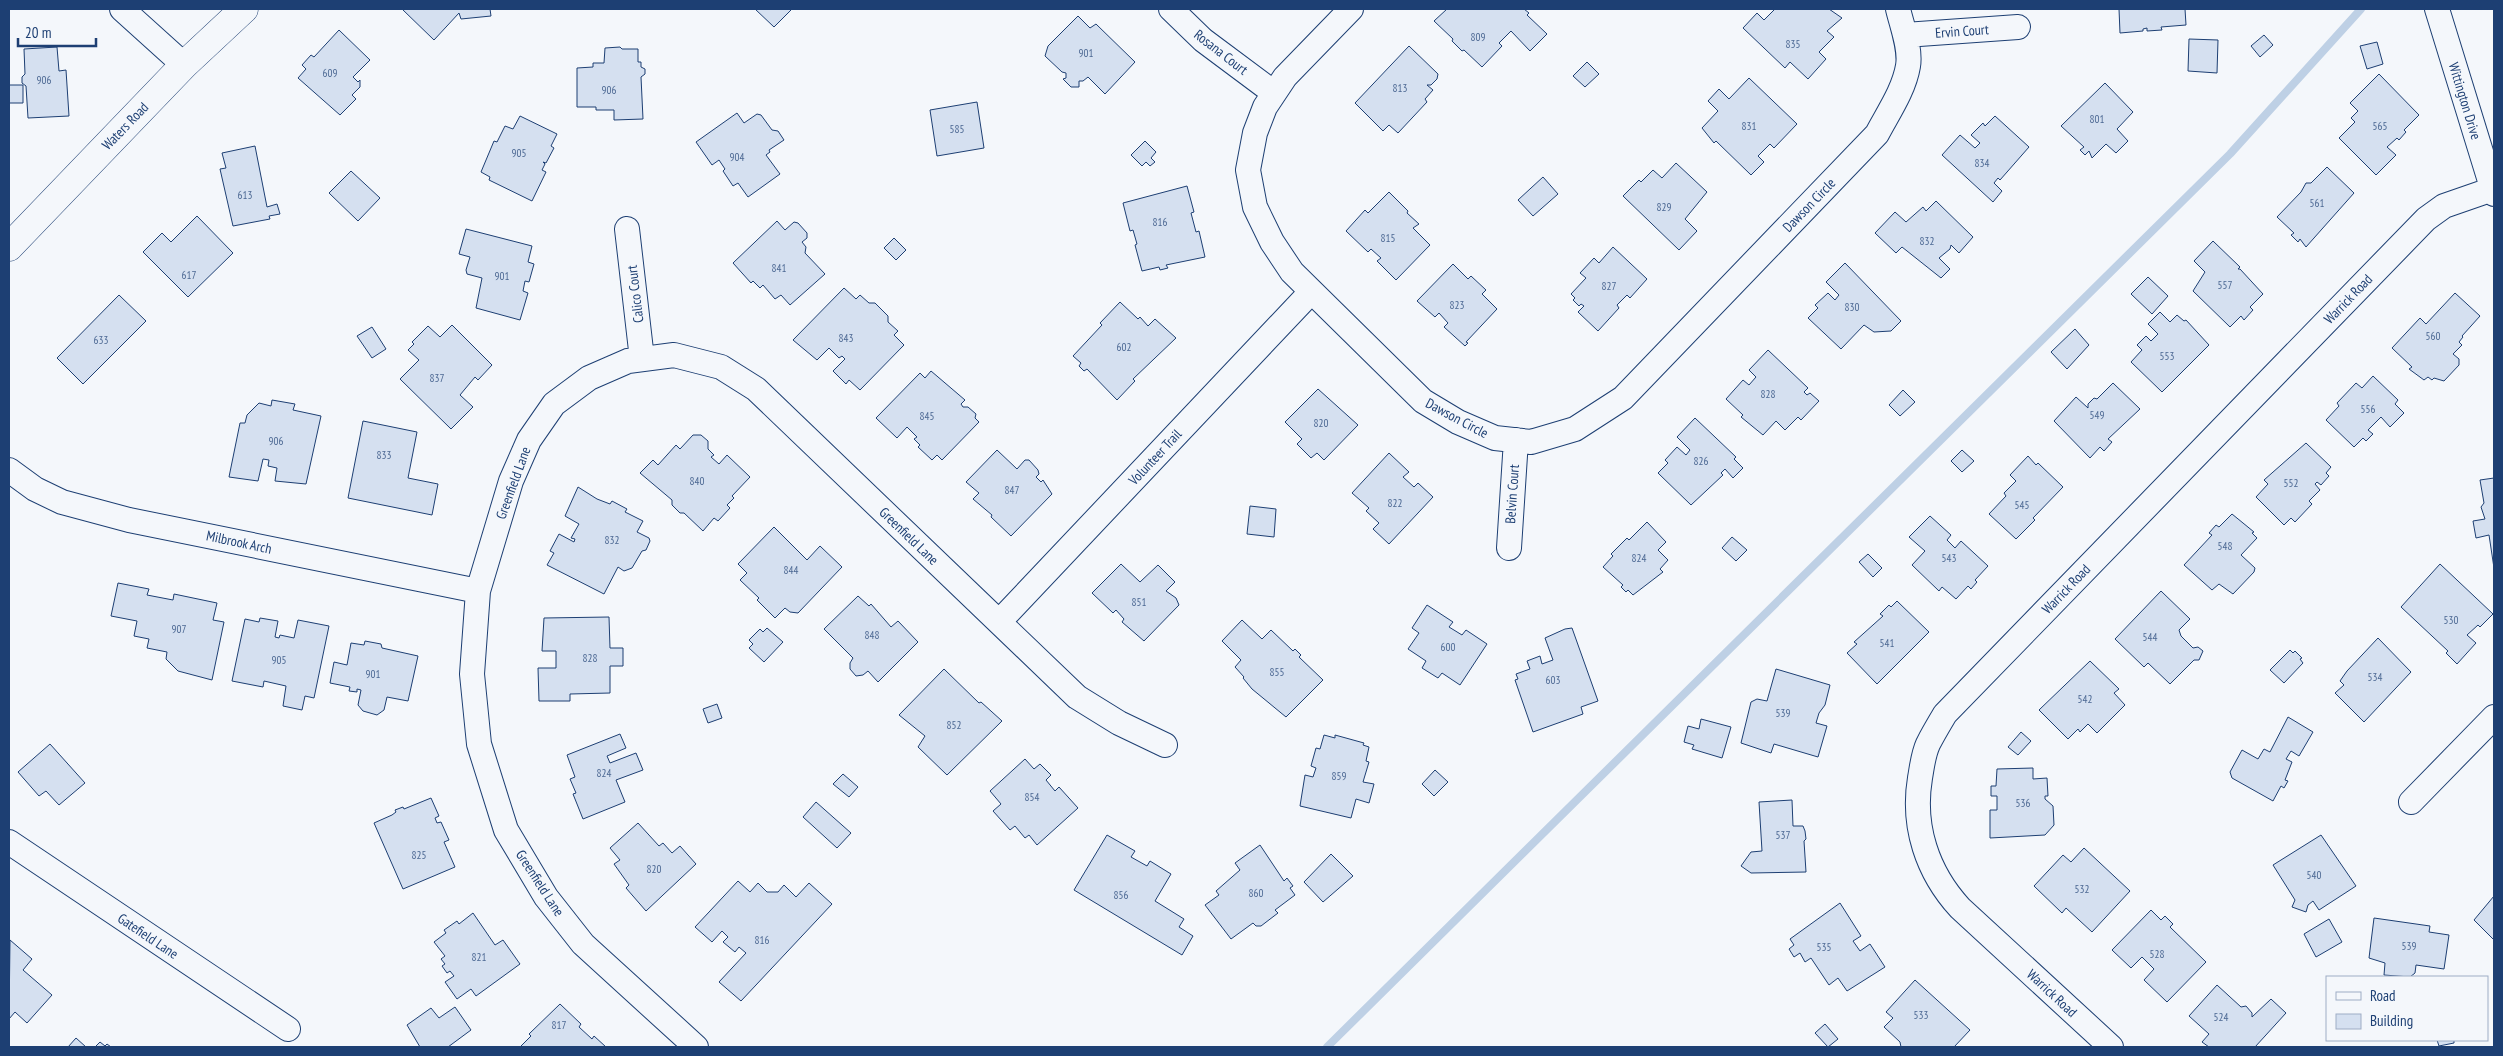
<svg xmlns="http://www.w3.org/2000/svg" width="2503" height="1056" viewBox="0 0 2503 1056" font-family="'PT Sans Narrow',sans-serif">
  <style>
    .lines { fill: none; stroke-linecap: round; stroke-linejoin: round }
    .stream { stroke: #bed0e5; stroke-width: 8 }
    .building { fill: #d5e0f0; stroke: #1d3f73 }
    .street-casing { stroke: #1d3f73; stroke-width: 26 }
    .secondary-casing { stroke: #1d3f73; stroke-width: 29 }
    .street { stroke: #f4f7fb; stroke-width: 24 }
    .secondary { stroke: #f4f7fb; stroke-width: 28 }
    .labels { text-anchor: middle; stroke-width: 4; stroke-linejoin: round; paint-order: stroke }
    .number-label { font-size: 11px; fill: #4b6792 }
    .street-label { font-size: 14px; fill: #1d3f73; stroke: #f4f7fb }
  </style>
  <rect width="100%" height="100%" fill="#f4f7fb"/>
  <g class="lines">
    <path class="stream" d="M1327 1047 2230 154 2361 9"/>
  </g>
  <path class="building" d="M402 9H490L491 16 461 19 459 13 434 40Z
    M755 9H792L774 27Z
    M1447 9H1524L1529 13 1527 15 1547 34 1530 51 1511 31 1499 43 1502 46 1482 67 1464 50 1462 51 1452 41 1453 39 1434 21Z
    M1775 9H1829L1842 18 1827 31 1834 37 1819 52 1826 59 1808 79 1790 62 1785 68 1743 28 1757 13 1764 20Z
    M2119 9H2185L2186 25 2161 27 2162 30 2147 31V28L2143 29V31L2120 33Z
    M1078 16 1090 28 1096 24 1135 62 1105 94 1088 77 1083 81H1079V87H1071L1063 79 1066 78V73L1062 72 1045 56 1048 46Z
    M339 30 370 60 353 77 358 82 360 80V87L352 95 356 99 340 115 298 78 306 69 302 65 311 55 314 57Z
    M2264 35 2273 45 2260 57 2251 46Z
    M2189 39 2218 40 2217 73 2188 71Z
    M2377 42 2383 64 2367 69 2360 46Z
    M1409 46 1438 74 1437 79 1431 85H1427L1433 90 1425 99 1427 102 1398 133 1389 125 1383 131 1355 103Z
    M57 47 59 71 66 70 69 116 28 118 26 86 22 83V77L25 74 24 49Z
    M620 47 622 49H638V62H641V67L645 69V74L641 77 643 119 614 120V110H596V107H577V68L593 67V63H604L605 48Z
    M1587 62 1599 74 1585 87 1573 76Z
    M2379 74 2419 115 2404 130 2406 132 2399 140 2397 138 2387 147 2396 155 2376 175 2339 138 2355 122 2351 118 2358 111 2350 103Z
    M1749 78 1797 124 1774 148 1770 144 1758 156 1764 162 1751 175 1716 141 1714 143 1702 128 1718 111 1708 101 1719 89 1729 99Z
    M2105 83 2133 112 2117 129 2128 141 2116 153 2106 144 2092 158 2089 151 2085 155 2080 150 2084 147 2061 126Z
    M9 85H23V103H9Z
    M977 102 984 148 937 156 930 110Z
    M737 113 744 123 757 114 761 115 772 130 778 131 784 140 769 150 770 152 766 155 780 174 748 197 738 183 733 186 723 171 725 169 719 160 712 165 696 142Z
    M520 116 557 134 551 146 554 148 546 163 543 162 545 164 542 170 546 172 532 201 489 180 490 177 481 172 494 141 497 142 505 126 513 129Z
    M1995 116 2029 147 2000 180 1998 178 1994 183 2002 191 1993 202 1942 155 1960 135 1975 148 1980 143 1971 135 1983 123 1985 126Z
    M1145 141 1156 152 1151 158 1155 162 1150 166 1146 162 1142 166 1131 155Z
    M255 146 267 207 277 204 280 214 269 216 270 219 233 226 220 169 226 168 222 153Z
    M1676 163 1707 192 1685 219 1697 231 1679 250 1623 196 1639 180 1641 182 1653 170 1662 178Z
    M2327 167 2354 193 2306 247 2300 239 2298 242 2291 235 2294 233 2277 217 2301 192 2306 183H2311Z
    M351 171 380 198 358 221 329 193Z
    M1543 177 1558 194 1533 216 1518 200Z
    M1187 186 1194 212 1191 213 1196 232 1199 231 1205 257 1166 265 1168 268 1160 270 1159 267 1142 271 1135 245 1137 244 1133 230 1130 231 1123 203Z
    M1389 192 1408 211 1407 213 1419 224 1413 228 1430 245 1396 280 1377 261 1381 258 1371 249 1368 252 1346 231 1365 210 1368 213Z
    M1936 201 1973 237 1959 253 1951 245 1950 249 1939 258 1950 269 1941 278 1902 247 1896 253 1875 233 1895 212 1906 222 1923 207 1926 211Z
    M197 216 233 253 188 297 143 252 162 233 171 242Z
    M777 221 785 230 794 222 798 223 807 233V238L802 242 806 247 805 253 825 274 790 305 781 295 775 299 763 285 760 288 753 281 751 283 733 263Z
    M466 229 532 246 528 262 534 264 529 282 525 281 523 291 528 293 520 320 476 308 482 278 467 274 466 270 470 257 459 254Z
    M894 238 906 250 896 260 884 248Z
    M2213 241 2240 267 2238 269H2240L2263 294 2250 307 2253 310 2244 320 2241 316 2230 327 2193 291 2205 272 2194 261Z
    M1613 247 1647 279 1630 298 1627 295 1617 305 1619 308 1598 331 1578 312 1584 306 1581 304 1579 306 1573 300 1575 298 1571 294 1586 278 1580 273 1594 258 1599 263Z
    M1845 263 1901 321 1891 331 1874 332 1864 325 1841 349 1808 318 1818 308 1815 305 1828 293 1835 300 1839 295 1826 282Z
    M1453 264 1468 279 1471 276 1486 290 1482 294 1497 309 1466 342 1468 343 1465 346 1444 327 1448 323 1439 313 1435 317 1417 301Z
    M2148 277 2168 296 2152 314 2131 294Z
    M844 288 856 299 860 295 869 303H875L888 316V322L898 331 894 335 904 345 860 390 849 380 846 384 833 371 845 359 842 356 839 358 829 348 817 360 793 340Z
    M2455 293 2480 316 2462 336 2463 337 2459 342 2462 345 2453 354 2459 359V365L2444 381 2434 378 2432 380 2428 377 2424 380 2409 369 2412 367 2392 348 2420 318 2426 324Z
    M119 295 146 321 83 384 57 358Z
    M1120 302 1138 319 1140 317 1148 326 1155 319 1176 338 1133 379 1135 381 1117 400 1087 369 1084 371 1079 366 1081 363 1073 356 1102 325 1100 323Z
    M2160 312 2170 322 2177 315 2184 321 2186 320 2209 345 2162 392 2131 362 2142 350 2137 345 2146 336 2151 341 2158 334 2148 324Z
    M452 325 492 365 478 380 475 377 460 395 473 407 451 429 400 379 419 360 408 350 414 344 412 342 428 326 440 337Z
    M372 327 386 349 372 358 357 336Z
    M2075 329 2089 345 2067 369 2051 352Z
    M1768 350 1808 388 1804 392 1807 395 1810 393 1819 401 1801 420 1798 417 1785 430 1776 421 1763 435 1741 417 1743 415 1726 399 1743 380 1749 385 1756 377 1749 370Z
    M931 371 965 400 961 404 963 407H968L976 414 975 418 979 422 942 460 937 455 932 460 918 447 920 445 914 439 917 437 907 427 897 438 876 418 920 373 925 378Z
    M2373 376 2398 400 2395 404 2404 413 2390 427 2381 417 2368 430 2373 434 2366 441 2363 438 2354 447 2326 420 2339 406 2337 403 2356 383 2362 388Z
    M2113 383 2140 409 2108 439 2112 442 2104 451 2100 447 2090 458 2054 421 2076 397 2088 408V404L2094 398 2097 399Z
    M1318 389 1358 425 1324 460 1317 453 1311 458 1297 444 1302 439 1285 422Z
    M1903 390 1915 402 1900 416 1889 405Z
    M272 400 295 404 293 410 321 416 306 484 275 481 277 468 268 466 269 460 263 459 258 481 229 477 240 423H245L247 415 259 403 271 406Z
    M1695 418 1736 457 1734 459 1743 468 1733 478 1725 469 1721 473 1723 475 1691 505 1658 473 1668 463 1665 460 1677 447 1686 455 1690 450 1677 437Z
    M363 421 417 432 408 478 438 484 432 515 348 498Z
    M693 435H701L708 441V449L714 455 711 457 719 464 727 455 750 477 732 496 734 498 727 505 730 508 718 521 714 518 703 531 684 513H680L672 505V500L640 473 653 460 658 465 676 445 680 449Z
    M2306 443 2331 467 2326 473 2329 476 2321 485 2317 482 2315 484 2320 490 2309 501 2312 504 2295 522 2291 518 2284 525 2256 497 2268 484 2264 480Z
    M997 450 1017 469 1025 460H1029L1038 470 1039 474 1036 477 1041 482 1043 480 1052 494 1011 536 991 517 992 515 973 499 979 493 966 482Z
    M1962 450 1974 461 1962 472 1951 461Z
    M1389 453 1409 472 1403 477 1414 487 1418 483 1433 497 1389 544 1373 529 1379 523 1366 511 1369 508 1352 493Z
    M2028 456 2036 465 2038 463 2063 487 2033 518 2035 520 2016 539 1989 514 2006 496 2004 493 2016 481 2010 475Z
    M2494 478V568L2489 535 2476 538 2473 521 2485 519 2481 507 2484 503 2480 480Z
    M578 487 597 499 610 504 612 501 627 509 625 512 643 521 637 532 649 538 650 541 646 550 642 551 632 568 624 571 618 567 604 594 547 565 554 553 550 551 559 534 574 542 575 539 571 538 579 524 565 516Z
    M1250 506 1276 509 1274 537 1247 534Z
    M2232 514 2254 532 2252 533 2257 538 2241 555 2255 568 2254 572 2233 594 2219 584 2212 590 2184 565 2212 535 2209 533 2216 525 2219 527Z
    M1930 516 1951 535 1947 540 1955 548 1961 541 1988 566 1975 580 1977 582 1971 589 1968 586 1956 599 1942 587 1939 591 1912 565 1925 551 1909 537Z
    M1647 522 1666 542 1658 550 1668 560 1660 569 1663 572 1633 595 1628 590 1626 592 1621 587 1623 585 1603 567 1613 556 1611 554 1627 538 1629 540Z
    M774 527 807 560 820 546 842 567 798 613 790 612 785 608 775 618 757 600 759 598 740 580 747 573 738 564Z
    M1732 537 1747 550 1736 561 1722 548Z
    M1868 554 1882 568 1873 577 1859 562Z
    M1121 564 1140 582 1158 565 1175 582 1166 591 1176 598 1179 605 1144 641 1122 622 1124 619 1116 610 1113 613 1092 593Z
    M2440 564 2493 614 2480 627 2478 625 2467 635 2476 643 2457 664 2446 653 2448 651 2401 607Z
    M118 583 149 589 147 595 173 600 174 594 217 603 213 620 224 622 212 680 178 671 166 659 167 652 147 648 149 639 134 636 137 621 111 616Z
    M2161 591 2190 619 2179 630 2181 636 2193 648 2198 647 2203 651 2199 660H2194L2170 684 2148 663 2144 667 2115 639Z
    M858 596 869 606 871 604 891 627 898 621 918 642 878 682 868 671 863 675 856 676 850 669V663L853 658 824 629Z
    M1897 601 1929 632 1877 684 1847 653 1857 644 1854 642 1883 616 1880 614 1889 605 1891 607Z
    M1427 605 1453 622 1449 627 1462 635 1466 630 1487 644 1460 685 1442 673 1438 678 1422 668 1426 661 1408 649 1419 633 1412 628Z
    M609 617 610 648H623V666H610V693L570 694V701H539L538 668H556V651H542L544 618Z
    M260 618 278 621 275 637 279 638 280 635 294 638 298 620 329 626 314 698 305 696 302 710 283 706 286 686 264 681 263 687 232 681 245 619 259 622Z
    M1242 620 1262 639 1271 630 1293 651 1295 649 1301 655 1299 657 1323 680 1286 717 1252 689 1243 678 1244 677 1235 667 1241 660 1222 641Z
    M767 628 783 642 764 662 749 648 753 644 749 640 760 629 763 632Z
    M1572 628 1598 701 1581 707 1583 714 1533 732 1515 680 1518 679 1516 674 1530 669 1527 661 1540 656 1542 664 1553 660 1545 638 1565 629Z
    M2378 638 2411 672 2364 722 2335 693 2344 685 2340 681 2347 671Z
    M365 641 381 644 382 648 418 656 408 701 387 697 384 710 377 715 363 711 358 705 361 690 357 689V692L349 691 350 687 330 683 334 662 347 665 351 643 364 645Z
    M2290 650 2293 653 2295 651 2302 658 2300 659 2303 663 2284 683 2270 670Z
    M2090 661 2119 689 2114 693 2125 705 2097 733 2088 724 2080 732 2078 729 2068 739 2039 710Z
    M944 669 979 703 981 702 1002 721 947 775 918 747 925 736 899 715Z
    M1776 669 1830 685 1825 705 1819 713 1816 723 1827 726 1818 757 1774 744 1771 753 1741 743 1751 702 1757 699 1767 701Z
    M717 704 722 718 708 723 703 709Z
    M2288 717 2313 732 2299 756 2291 751 2286 759 2292 762 2285 780 2288 781 2284 788 2281 786 2273 801 2232 778 2230 772 2242 750 2258 759 2264 749 2270 752Z
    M1701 719 1731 727 1722 758 1692 749 1694 745 1684 742 1688 726 1699 729Z
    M2021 732 2031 741 2018 755 2008 747Z
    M620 734 626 748 607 756 610 763 636 753 643 770 616 780 625 802 583 819 573 794 576 793 570 779 575 777 567 755Z
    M1324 735 1335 738V735L1364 743 1363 745 1369 747 1366 761 1369 762 1363 782 1374 784 1369 803 1356 799 1351 818 1300 806 1305 775 1313 777 1316 768 1311 766 1316 748 1320 749Z
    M50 744 85 783 59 805 46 791 39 796 18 772Z
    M1025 759 1034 769 1040 764 1051 775 1046 780 1055 791 1059 787 1078 808 1037 845 1029 835 1025 838 1015 826 1010 830 993 811 1001 804 990 791Z
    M2033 768V779L2047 778 2048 796H2045V799L2053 806 2054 825 2045 835 1990 838V810H1997V796H1991V786H1996L1997 769Z
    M1435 770 1448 782 1434 796 1422 784Z
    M843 774 858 787 849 797 833 784Z
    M431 798 439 816 435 818 437 823 441 822 449 840 444 842 455 867 403 889 374 823 392 815 396 812 395 810 403 807 404 809Z
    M1792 800 1793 826H1803L1805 831 1806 839 1804 841 1806 872 1751 873 1741 866 1751 852 1762 851 1759 802Z
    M816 802 851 833 837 848 803 817Z
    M638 823 659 846 663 843 672 853 680 846 696 864 646 911 626 888 629 885 614 864 620 860 610 848Z
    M1107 835 1135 851 1131 857 1147 866 1150 861 1171 874 1155 901 1184 919 1179 927 1193 936 1182 955 1074 890Z
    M2321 835 2356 886 2319 910 2313 901 2308 905 2306 912 2292 907 2295 900 2273 865Z
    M1260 845 1284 881 1287 878 1293 886 1290 888 1295 895 1275 910 1278 913 1261 926H1256L1253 923 1231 939 1205 905 1219 895 1216 891 1240 870 1235 863Z
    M2084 848 2130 891 2092 932 2066 908 2062 913 2034 886 2063 855 2071 862Z
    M1331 854 1353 876 1323 902 1304 882Z
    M738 881 750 892 758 883 767 892H778L784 885 796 897 809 883 832 904 741 1001 719 982 746 953 739 947 735 952 723 942 728 937 722 931 712 942 695 927Z
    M2494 896V940L2474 920Z
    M1840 903 1861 936 1853 941 1860 951 1870 944 1885 967 1847 991 1838 978 1829 985 1811 958 1805 962 1800 953 1794 957 1789 949 1794 945 1790 939Z
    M2151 910 2161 920 2165 916 2173 924 2170 927 2206 962 2167 1002 2144 980 2154 969 2142 957 2131 968 2112 950Z
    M473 913 495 945 503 940 520 964 476 996 471 989 457 999 445 982 454 976 450 971 447 973 442 966 445 964 441 959 445 956 434 942 446 933 444 930 457 921 459 924Z
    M2374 918 2430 926 2429 932 2449 935 2444 969 2416 965 2415 973 2410 977 2384 975 2385 963 2369 958Z
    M2329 919 2342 942 2316 957 2304 934Z
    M10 940 32 959 23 970 52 995 27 1023 15 1012 9 1019Z
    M1915 980 1970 1030 1954 1047H1901L1900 1042 1884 1027 1893 1018 1886 1012Z
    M2217 985 2241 1007 2246 1006 2252 1013V1017L2271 999 2286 1013 2255 1047H2209L2202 1042 2209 1034 2189 1016Z
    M560 1004 581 1024 579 1027 592 1039 594 1036 606 1047H520L531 1036 529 1034Z
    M455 1007 471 1030 448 1047H420L407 1025 431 1008 439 1018Z
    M1825 1024 1838 1039 1828 1047 1815 1033Z
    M76 1038 86 1047H68Z
    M2437 1040H2454V1043L2439 1046Z
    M100 1042 105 1046 107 1044 111 1047H95Z"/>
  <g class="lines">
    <defs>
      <path id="street" d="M122 9 184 65
        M1171 9 1203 40 1274 93
        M1351 9 1285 77 1265 107 1255 133 1248 170 1255 207 1272 242 1292 272 1423 401 1458 422 1495 438 1531 442 1575 429 1623 398 1877 134C1888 113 1904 90 1908 66 1911 49 1902 26 1898 9
        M2437 9 2494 194
        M1905 35 2018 27
        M627 229 642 359
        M9 470 35 489 62 502 129 520 478 591
        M1509 548 1516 440
        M999 622 1311 292
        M2411 802 2494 717
        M9 842 288 1029
        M696 1047 583 944 546 897 506 830 479 744 472 674 478 591 511 481 529 440 554 404 589 378 628 361 674 355 721 367 756 389 1077 697 1119 723 1165 745
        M2111 1047 1960 908C1927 872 1912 826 1920 778 1922 767 1923 755 1928 744 1933 734 1939 724 1945 714L2426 219 2444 206 2493 189"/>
      <path id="secondary" d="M9 247 184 65 244 9"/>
    </defs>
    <use href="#street" class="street-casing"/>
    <use href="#secondary" class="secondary-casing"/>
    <use href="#street" class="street"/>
    <use href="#secondary" class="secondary"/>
  </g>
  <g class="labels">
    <g class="number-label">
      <text x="1478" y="41">809</text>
      <text x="1793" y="48">835</text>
      <text x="1086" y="57">901</text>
      <text x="330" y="77">609</text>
      <text x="44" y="84">906</text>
      <text x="1400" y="92">813</text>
      <text x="609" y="94">906</text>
      <text x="2097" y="123">801</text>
      <text x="1749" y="130">831</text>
      <text x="2380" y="130">565</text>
      <text x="957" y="133">585</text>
      <text x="519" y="157">905</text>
      <text x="737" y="161">904</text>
      <text x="1982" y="167">834</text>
      <text x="245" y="199">613</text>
      <text x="2317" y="207">561</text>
      <text x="1664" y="211">829</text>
      <text x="1160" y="226">816</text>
      <text x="1388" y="242">815</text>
      <text x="1927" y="245">832</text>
      <text x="779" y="272">841</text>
      <text x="189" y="279">617</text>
      <text x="502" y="280">901</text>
      <text x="2225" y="289">557</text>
      <text x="1609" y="290">827</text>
      <text x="1457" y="309">823</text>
      <text x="1852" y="311">830</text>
      <text x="2433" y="340">560</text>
      <text x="846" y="342">843</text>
      <text x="101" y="344">633</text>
      <text x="1124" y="351">602</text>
      <text x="2167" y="360">553</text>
      <text x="437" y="382">837</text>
      <text x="1768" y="398">828</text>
      <text x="2368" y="413">556</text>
      <text x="2097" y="419">549</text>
      <text x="927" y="420">845</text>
      <text x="1321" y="427">820</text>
      <text x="276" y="445">906</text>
      <text x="384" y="459">833</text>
      <text x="1701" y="465">826</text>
      <text x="697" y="485">840</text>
      <text x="2291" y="487">552</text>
      <text x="1012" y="494">847</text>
      <text x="1395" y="507">822</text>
      <text x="2022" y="509">545</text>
      <text x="612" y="544">832</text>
      <text x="2225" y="550">548</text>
      <text x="1639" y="562">824</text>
      <text x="1949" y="562">543</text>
      <text x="791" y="574">844</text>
      <text x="1139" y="606">851</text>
      <text x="2451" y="624">530</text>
      <text x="179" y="633">907</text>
      <text x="872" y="639">848</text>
      <text x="2150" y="641">544</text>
      <text x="1887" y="647">541</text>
      <text x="1448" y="651">600</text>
      <text x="590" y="662">828</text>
      <text x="279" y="664">905</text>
      <text x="1277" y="676">855</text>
      <text x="373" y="678">901</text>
      <text x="2375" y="681">534</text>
      <text x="1553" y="684">603</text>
      <text x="2085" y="703">542</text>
      <text x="1783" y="717">539</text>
      <text x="954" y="729">852</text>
      <text x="604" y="777">824</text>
      <text x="1339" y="780">859</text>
      <text x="1032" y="801">854</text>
      <text x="2023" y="807">536</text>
      <text x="1783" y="839">537</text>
      <text x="419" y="859">825</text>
      <text x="654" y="873">820</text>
      <text x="2314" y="879">540</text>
      <text x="2082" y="893">532</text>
      <text x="1256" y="897">860</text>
      <text x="1121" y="899">856</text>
      <text x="762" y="944">816</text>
      <text x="2409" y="950">539</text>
      <text x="1824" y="951">535</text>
      <text x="2157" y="958">528</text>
      <text x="479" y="961">821</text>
      <text x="1921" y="1019">533</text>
      <text x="2221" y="1021">524</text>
      <text x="559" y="1029">817</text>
    </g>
    <g class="street-label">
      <text transform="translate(1962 31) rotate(-4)" y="5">Ervin Court</text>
      <text transform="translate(1221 52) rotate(38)" y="5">Rosana Court</text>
      <text transform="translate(2465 101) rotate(73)" y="5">Wittington Drive</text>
      <text transform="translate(125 126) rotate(-46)" y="5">Waters Road</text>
      <text transform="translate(1809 205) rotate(-46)" y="5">Dawson Circle</text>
      <text transform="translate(635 294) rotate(-97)" y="5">Calico Court</text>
      <text transform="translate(2348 299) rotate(-46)" y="5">Warrick Road</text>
      <text transform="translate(1457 418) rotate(28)" y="5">Dawson Circle</text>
      <text transform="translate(1155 457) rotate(-47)" y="5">Volunteer Trail</text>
      <text transform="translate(513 483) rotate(-70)" y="5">Greenfield Lane</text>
      <text transform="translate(1512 494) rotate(-86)" y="5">Belvin Court</text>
      <text transform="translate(909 536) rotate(44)" y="5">Greenfield Lane</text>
      <text transform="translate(239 542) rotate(12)" y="5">Milbrook Arch</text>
      <text transform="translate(2066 589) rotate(-46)" y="5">Warrick Road</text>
      <text transform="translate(540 883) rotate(57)" y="5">Greenfield Lane</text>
      <text transform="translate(148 936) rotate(34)" y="5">Gatefield Lane</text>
      <text transform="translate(2052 993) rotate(43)" y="5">Warrick Road</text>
    </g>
  </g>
  <rect width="2503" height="1056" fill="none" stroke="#1d3f73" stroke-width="20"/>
  <rect x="2326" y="976" width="162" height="65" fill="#f4f7fb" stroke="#9eadc5"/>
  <rect x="2336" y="992" width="25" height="8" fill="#f4f7fb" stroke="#9eadc5"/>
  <text x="2370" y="1001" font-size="15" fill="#1d3f73">Road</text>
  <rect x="2336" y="1014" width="25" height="15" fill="#d5e0f0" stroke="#9eadc5"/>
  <text x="2370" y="1026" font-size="15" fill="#1d3f73">Building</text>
  <path d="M18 38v8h78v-8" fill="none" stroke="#1d3f73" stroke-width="2.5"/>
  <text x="25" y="38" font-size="15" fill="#1d3f73" stroke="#f4f7fb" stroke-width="4" paint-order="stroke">20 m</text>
</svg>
